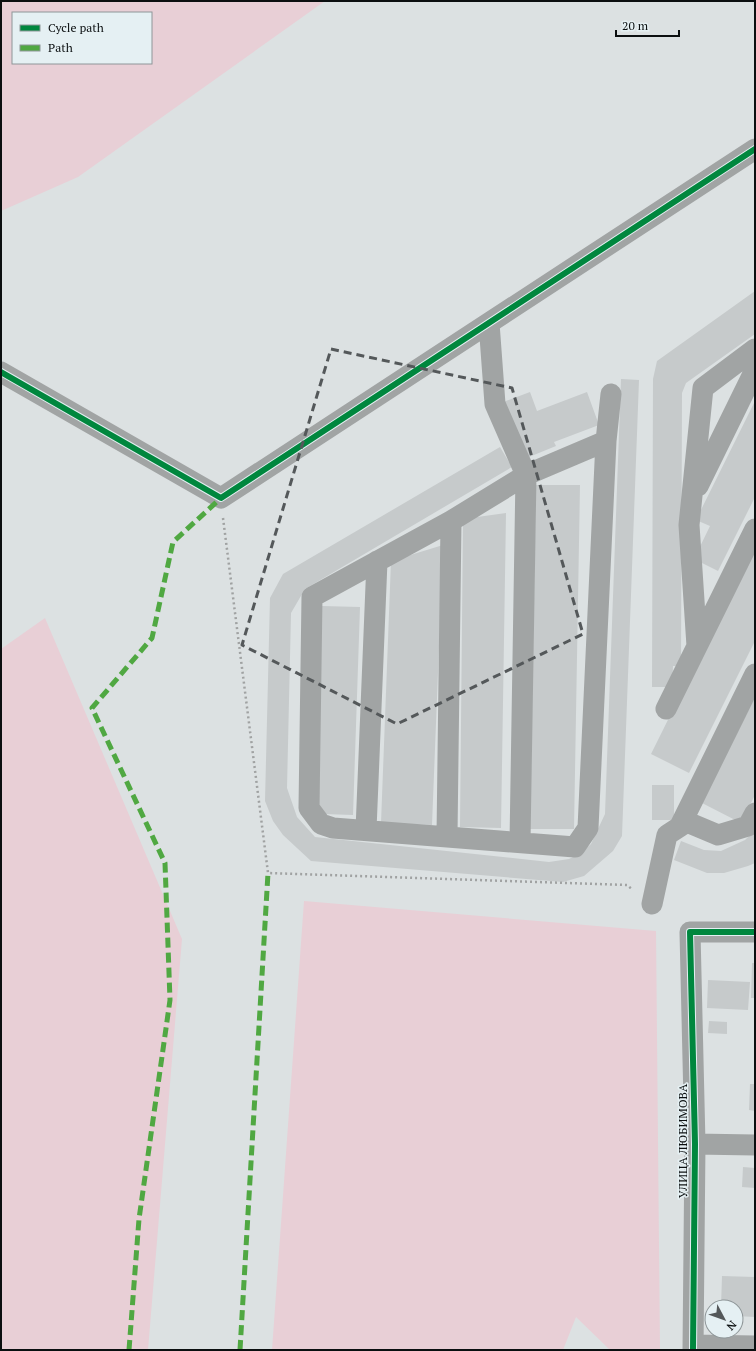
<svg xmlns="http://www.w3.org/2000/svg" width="756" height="1351" viewBox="0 0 756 1351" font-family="'PT Serif',serif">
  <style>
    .green { fill: #e8cfd6; fill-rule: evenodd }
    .building { fill: #c6cacb }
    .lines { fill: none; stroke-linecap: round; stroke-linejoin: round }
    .path { stroke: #a0a2a2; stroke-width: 2.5; stroke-dasharray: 2 3; stroke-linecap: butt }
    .minor { stroke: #a1a4a4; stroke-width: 21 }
    .quiet { stroke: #50a842; stroke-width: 5; stroke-dasharray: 10 5; stroke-linecap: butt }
    .cycleway-casing { stroke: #e5f0f3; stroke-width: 8 }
    .cycleway { stroke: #00873e; stroke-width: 6 }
    .marked { fill: none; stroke: #54585a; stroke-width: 3; stroke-dasharray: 8 5; stroke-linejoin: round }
    .labels { text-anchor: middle; stroke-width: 3; stroke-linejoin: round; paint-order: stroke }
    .street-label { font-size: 12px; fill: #0b0f10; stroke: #e5f0f3 }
  </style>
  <rect width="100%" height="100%" fill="#dce1e2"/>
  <path class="green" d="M1 1H325L78 177 1 211ZM13 13H151V63H13Z
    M45 618 182 939 148 1350H1V649Z
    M304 901 656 931 660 1350H610L576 1317 563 1350H272Z"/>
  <path class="building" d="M755 291V334L686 383 682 393 681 666H673L672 687H652L653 379 657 361Z
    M621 379 639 380 622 836 613 851 584 876 563 882 311 861 283 835 273 821 265 801 270 598 283 574 500 447 512 467 305 589 291 613 287 788 297 817 315 837 549 862 569 859 581 853 591 844 605 814Z
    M530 392 537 411 587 392 599 425 554 442 556 446 524 459 503 402Z
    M755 401V497L718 571 694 559 710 526 696 520Z
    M536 485H580L574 829H530Z
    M506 513 501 828 460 827 463 519Z
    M443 545 432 825 381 823 391 561Z
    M755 545V641L689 773 651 754Z
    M322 606 360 607 353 815 324 814 316 801Z
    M755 697V795L741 823 702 803Z
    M652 785H674V820H652Z
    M755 830V863L748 866 724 873H707L674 860 681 841 704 850 721 851 745 840Z
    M752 963H755V998H751Z
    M708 980 750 982 748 1010 707 1008Z
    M709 1021 727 1022V1034L708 1033Z
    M750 1084H755V1111L749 1110Z
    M743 1167 755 1168V1188L742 1187Z
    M722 1276 755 1277V1317L736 1316V1307H721Z"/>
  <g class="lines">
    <path class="path" d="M223 518 268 873 627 885 633 890"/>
    <path class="minor" d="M489 323 495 404 526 475 606 441 611 394
      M1 372 221 498 755 149
      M526 475 451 521 312 597 309 808 321 824 333 828 575 847 588 828 606 441
      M698 486 755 370
      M697 646 689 525 703 388 755 349
      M666 709 755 529
      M680 826 755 674
      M366 830 377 561
      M447 836 451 521
      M520 842 526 475
      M652 904 667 835 687 822 718 835 748 826 755 813
      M695 1144 755 1145
      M693 1345 755 1346
      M693 1350 695 1144 690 932H755"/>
    <path class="quiet" d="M129 1350 139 1219 170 1000 165 863 92 708 152 638 173 542 221 498
      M240 1350 268 873"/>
    <defs>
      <path id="cycleway" d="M1 372 221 498 755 149
        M693 1350 695 1144 690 932H755"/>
    </defs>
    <use href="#cycleway" class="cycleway-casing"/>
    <use href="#cycleway" class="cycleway"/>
  </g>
  <path class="marked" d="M331 349 512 388 583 634 397 724 242 645Z"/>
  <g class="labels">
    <g class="street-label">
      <text transform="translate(683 1141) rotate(-90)" y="4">УЛИЦА ЛЮБИМОВА</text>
    </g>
  </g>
  <rect width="756" height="1351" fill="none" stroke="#0b0f10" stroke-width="4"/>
  <rect x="12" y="12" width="140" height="52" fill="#e5f0f3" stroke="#8e9698"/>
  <rect x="20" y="25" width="20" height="6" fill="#00873e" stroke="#8e9698"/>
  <text x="48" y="32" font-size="12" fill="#0b0f10">Cycle path</text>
  <rect x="20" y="45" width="20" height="6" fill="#50a842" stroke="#8e9698"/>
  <text x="48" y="52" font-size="12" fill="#0b0f10">Path</text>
  <g transform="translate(724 1319) rotate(131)"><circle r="19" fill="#e5f0f3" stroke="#8e9698"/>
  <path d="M0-3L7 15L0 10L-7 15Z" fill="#54585a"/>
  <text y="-6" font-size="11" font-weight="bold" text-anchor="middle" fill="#0b0f10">N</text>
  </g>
  <path d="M616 30v6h63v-6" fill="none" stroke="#0b0f10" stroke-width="2"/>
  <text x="622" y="30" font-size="12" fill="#0b0f10" stroke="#e5f0f3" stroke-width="3" paint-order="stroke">20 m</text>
</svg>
